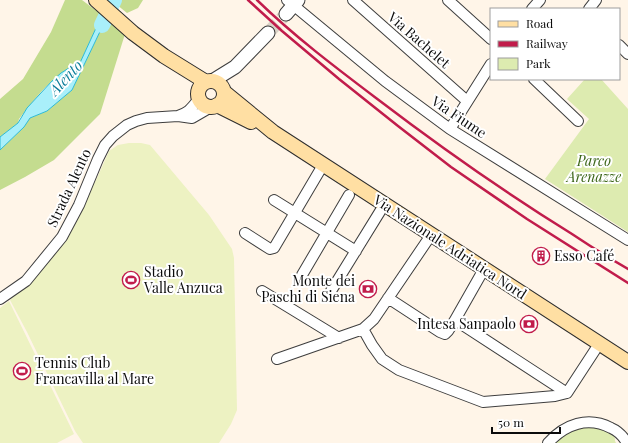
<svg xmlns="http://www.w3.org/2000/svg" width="628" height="443" viewBox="0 0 628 443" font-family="'Playfair Display',serif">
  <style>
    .green { fill: #ddebb0 }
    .forest { fill: #c4dc8f }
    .pitch { fill: #edf2c2 }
    .water { fill: #a9effa; stroke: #2cbad5 }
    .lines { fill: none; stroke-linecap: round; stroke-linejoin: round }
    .river { stroke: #a9effa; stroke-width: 16 }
    .tertiary-tunnel { stroke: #dad2c7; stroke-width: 13; stroke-dasharray: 13 6; stroke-linecap: butt }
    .minor-casing { stroke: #3e3e3e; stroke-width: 12 }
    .tertiary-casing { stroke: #3e3e3e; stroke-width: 15 }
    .secondary-casing { stroke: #2d2d2d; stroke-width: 16 }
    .minor { stroke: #fff; stroke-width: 10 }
    .tertiary { stroke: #fff; stroke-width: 13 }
    .secondary { stroke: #ffdfa3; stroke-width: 14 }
    .rail { stroke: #c11c4b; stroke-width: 2.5 }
    .labels { text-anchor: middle; stroke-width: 4; stroke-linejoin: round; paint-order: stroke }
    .street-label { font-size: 14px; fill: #0b0b0b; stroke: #fff }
    .park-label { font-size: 14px; font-style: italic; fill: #3b6518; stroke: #fff }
    .poi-label { font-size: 14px; fill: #0b0b0b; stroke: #fff; text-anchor: start }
    .water-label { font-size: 15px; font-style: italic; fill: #0e7f9b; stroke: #fff }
  </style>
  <rect width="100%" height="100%" fill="#fff5e8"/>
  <path class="green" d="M585 79H601L628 109V232L545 179 589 119 567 99Z
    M567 425 614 429 615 441 616 443H545Z"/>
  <path class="forest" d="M65 0H82L102 15 79 65C52 74 36 98 19 119L18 123 0 137V99L23 79 51 32Z
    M111 0H143L138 8 127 13Z
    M106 19 125 34 100 114 54 160 25 177 0 190V150L24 127 30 118 47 111 72 90Z"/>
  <path class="pitch" d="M129 143H141L150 145 209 215 232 249 234 258 237 410 231 424 219 443H83L75 431 27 332 10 300 46 260 77 215 97 178 109 151 118 145Z
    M9 301 74 434 57 443H0V308Z"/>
  <path class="water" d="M102 15 106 19 72 90 47 111 30 118 24 127 0 150V137L18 123 27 108 52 81 61 73 69 68 79 65Z"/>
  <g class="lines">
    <path class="river" d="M102 25 114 0"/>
    <path class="tertiary-tunnel" d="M268 33 286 14"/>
    <defs>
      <path id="minor" d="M287 0 385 81 450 129 628 240
        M353 0 467 101
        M448 0 491 39
        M532 9 540 0
        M589 9 596 0
        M619 45 628 54
        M534 79 578 121
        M178 116C190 112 191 108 199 99
        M450 129 491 64
        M274 200 356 251
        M245 233 270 249 274 248 323 165
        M484 269 455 320 567 393 599 344
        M302 275 349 195
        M262 291 339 338
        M331 291 384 205
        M388 298 440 332 445 334 448 331 455 320
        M0 299 26 281 62 237 79 205 98 159 105 145 113 136 127 125 136 121 147 118 178 116 192 118 211 107
        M363 329 372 345 382 359 399 370 483 402 555 396 567 393
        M277 359 363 329 374 319 431 235
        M548 443C565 424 588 416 611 428 618 431 623 436 627 443"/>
      <path id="tertiary" d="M286 14 298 0
        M214 80 235 67 268 33"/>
      <path id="secondary" d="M96 0 133 33 164 56 206 82
        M198 94a13 13 0 1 1 26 0a13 13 0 1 1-26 0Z
        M224 92 273 132 628 362
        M217 105 251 122"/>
    </defs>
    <use href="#minor" class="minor-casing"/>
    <use href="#tertiary" class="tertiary-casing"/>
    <use href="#secondary" class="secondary-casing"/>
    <use href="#minor" class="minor"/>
    <use href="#tertiary" class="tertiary"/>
    <use href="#secondary" class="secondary"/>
    <path class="rail" d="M248 0 282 31 339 79 398 126 451 167 527 219 628 283
      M257 0C294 36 335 67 376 98 439 146 504 192 572 234 590 246 609 258 628 269"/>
  </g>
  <defs>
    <symbol id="building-ring" viewBox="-11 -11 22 22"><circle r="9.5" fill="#fff" stroke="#c11c4b" stroke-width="1.5"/><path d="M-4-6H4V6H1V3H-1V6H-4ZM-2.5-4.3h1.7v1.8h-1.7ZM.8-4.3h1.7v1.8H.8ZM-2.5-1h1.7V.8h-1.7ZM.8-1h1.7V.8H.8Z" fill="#c11c4b"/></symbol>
    <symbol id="stadium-ring" viewBox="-11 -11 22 22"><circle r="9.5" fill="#fff" stroke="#c11c4b" stroke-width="1.5"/><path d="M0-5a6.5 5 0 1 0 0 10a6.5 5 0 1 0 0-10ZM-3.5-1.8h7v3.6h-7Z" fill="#c11c4b"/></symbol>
    <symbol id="bank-ring" viewBox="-11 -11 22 22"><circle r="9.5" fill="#fff" stroke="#c11c4b" stroke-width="1.5"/><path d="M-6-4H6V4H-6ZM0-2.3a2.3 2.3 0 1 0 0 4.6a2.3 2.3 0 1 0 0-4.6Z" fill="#c11c4b"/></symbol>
  </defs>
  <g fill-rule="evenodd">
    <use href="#building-ring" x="531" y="246" width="20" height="20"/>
    <use href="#stadium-ring" x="121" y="270" width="20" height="20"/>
    <use href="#bank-ring" x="358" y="279" width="20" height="20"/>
    <use href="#bank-ring" x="519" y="314" width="20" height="20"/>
    <use href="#stadium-ring" x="12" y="361" width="20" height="20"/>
  </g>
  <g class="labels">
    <g class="street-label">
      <text transform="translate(419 40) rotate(41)" y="5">Via Bachelet</text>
      <text transform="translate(459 117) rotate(34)" y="5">Via Fiume</text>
      <text transform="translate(69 188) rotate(-65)" y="5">Strada Alento</text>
      <text transform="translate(450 247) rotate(33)" y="5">Via Nazionale Adriatica Nord</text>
    </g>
    <g class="park-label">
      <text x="594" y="166">Parco<tspan x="594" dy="16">Arenazze</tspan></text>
    </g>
    <g class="poi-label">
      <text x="554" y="261">Esso Café</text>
      <text x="144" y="277">Stadio<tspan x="144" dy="16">Valle Anzuca</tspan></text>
      <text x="355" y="286" text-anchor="end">Monte dei<tspan x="355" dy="16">Paschi di Siena</tspan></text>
      <text x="516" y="329" text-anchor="end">Intesa Sanpaolo</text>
      <text x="35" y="368">Tennis Club<tspan x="35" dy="16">Francavilla al Mare</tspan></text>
    </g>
    <g class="water-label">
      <text transform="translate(66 78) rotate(-47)" y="5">Alento</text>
    </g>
  </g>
  <rect x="490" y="8" width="130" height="72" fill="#ffffff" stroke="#9d9d9d"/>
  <rect x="498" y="21" width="20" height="6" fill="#ffdfa3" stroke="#9d9d9d"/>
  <text x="526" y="28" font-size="12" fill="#0b0b0b">Road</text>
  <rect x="498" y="41" width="20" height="6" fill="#c11c4b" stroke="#9d9d9d"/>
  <text x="526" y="48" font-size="12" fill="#0b0b0b">Railway</text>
  <rect x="498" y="58" width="20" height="12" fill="#ddebb0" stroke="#9d9d9d"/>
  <text x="526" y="68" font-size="12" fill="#0b0b0b">Park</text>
  <path d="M492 427v6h68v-6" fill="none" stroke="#0b0b0b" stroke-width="2"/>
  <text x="498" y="427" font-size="12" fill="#0b0b0b" stroke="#ffffff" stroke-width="3" paint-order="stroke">50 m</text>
</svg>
